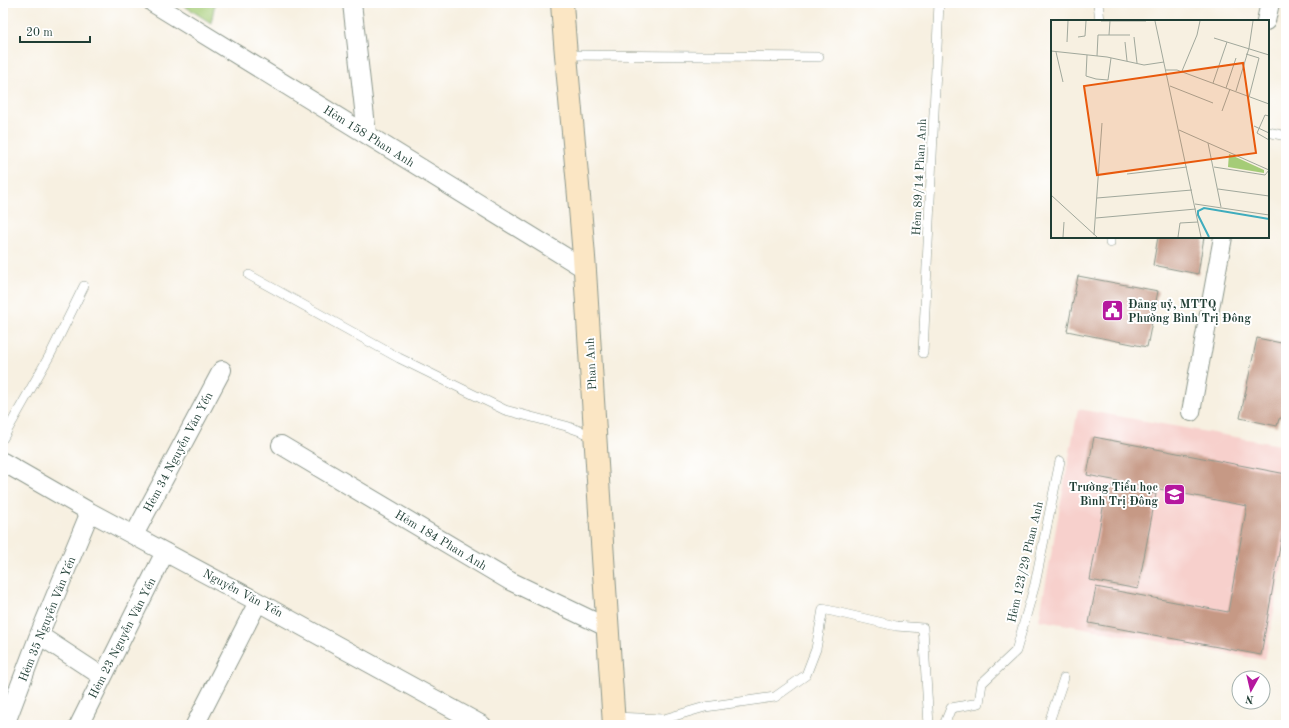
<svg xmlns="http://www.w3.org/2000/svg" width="1289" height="728" viewBox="0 0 1289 728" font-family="'Old Standard TT',serif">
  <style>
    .built { fill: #f7d0cc }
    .green { fill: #a5cc77; stroke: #628456 }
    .building { fill: #c69985 }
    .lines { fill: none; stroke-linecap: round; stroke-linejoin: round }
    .lane-casing { stroke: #8b968a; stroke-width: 10 }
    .street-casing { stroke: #8b968a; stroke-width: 20 }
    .secondary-casing { stroke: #8b968a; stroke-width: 24 }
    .lane { stroke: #fff; stroke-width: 9 }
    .street { stroke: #fff; stroke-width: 18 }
    .secondary { stroke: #fbe6c4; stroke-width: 22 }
    .labels { text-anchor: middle; stroke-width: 4; stroke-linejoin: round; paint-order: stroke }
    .street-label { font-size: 12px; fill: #1f3d34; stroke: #fff }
    .poi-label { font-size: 12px; font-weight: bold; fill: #1f3d34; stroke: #fff; text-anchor: start }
    .inset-river { fill: none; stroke: #3facbd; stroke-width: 2 }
    .inset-road { fill: none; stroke: #a1a89c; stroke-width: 1 }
    .view { fill: #e8590c; fill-opacity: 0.15; stroke: #e8590c; stroke-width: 2 }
    .inset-edge { fill: none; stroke: #1f3d34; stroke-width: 2 }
  </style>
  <rect width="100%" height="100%" fill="#fff"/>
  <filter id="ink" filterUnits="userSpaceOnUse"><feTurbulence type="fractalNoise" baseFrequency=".025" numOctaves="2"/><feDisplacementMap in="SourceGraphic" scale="8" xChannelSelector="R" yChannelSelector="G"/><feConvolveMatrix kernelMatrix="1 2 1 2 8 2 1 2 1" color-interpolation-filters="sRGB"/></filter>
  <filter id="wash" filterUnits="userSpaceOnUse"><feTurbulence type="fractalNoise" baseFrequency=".012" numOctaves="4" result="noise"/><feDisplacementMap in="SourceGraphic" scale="16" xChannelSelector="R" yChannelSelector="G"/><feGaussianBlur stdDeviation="0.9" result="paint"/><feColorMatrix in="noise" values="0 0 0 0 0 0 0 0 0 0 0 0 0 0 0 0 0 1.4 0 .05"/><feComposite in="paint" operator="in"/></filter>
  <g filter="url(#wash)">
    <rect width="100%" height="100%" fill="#f7f0e1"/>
    <path class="built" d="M1078 409 1286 446V542L1265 660 1039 620Z"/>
    <path class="green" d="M180 3H215L211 23Z"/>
    <g id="blocks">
      <path class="building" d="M1158 237H1204L1198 274 1153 265Z
        M1078 276 1158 291 1147 347 1067 331Z
        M1257 338 1286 344V415L1279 419 1277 426 1240 418Z
        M1094 437 1286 474V512L1261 655 1089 623 1096 587 1228 612 1247 506 1087 475Z
        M1107 486 1156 494 1138 589 1090 580Z"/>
    </g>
  </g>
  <g filter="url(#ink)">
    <use href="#blocks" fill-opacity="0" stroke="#8b968a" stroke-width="1"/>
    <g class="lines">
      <defs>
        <path id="lane" d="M1098 3 1100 21
          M565 55 819 57
          M1268 132 1286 136
          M1110 237V243
          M249 275 399 358 505 410 566 426 594 436
          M923 353 939 3
          M3 438 51 353 84 286
          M613 717 664 719 705 707 775 697 806 675 816 649 823 609 896 626 923 628 929 725
          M944 725 951 708 979 703 982 683 1016 651 1035 584 1060 461
          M1048 725 1064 678"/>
        <path id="street" d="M153 3 585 269
          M352 3 367 135
          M1266 21 1270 3
          M1191 412 1223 237
          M281 445 510 581 606 627
          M3 462 90 512 258 602 482 725
          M134 535 222 370
          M39 635 103 677
          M5 725 39 635 90 512
          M79 725 165 552
          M195 725 258 602"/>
        <path id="secondary" d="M562 3C568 93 579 182 585 271 595 422 603 574 614 725"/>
      </defs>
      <use href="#lane" class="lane-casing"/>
      <use href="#street" class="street-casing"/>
      <use href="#secondary" class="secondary-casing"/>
      <use href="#lane" class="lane"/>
      <use href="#street" class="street"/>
      <use href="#secondary" class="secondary"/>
    </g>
  </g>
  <defs>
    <symbol id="civic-square" viewBox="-11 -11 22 22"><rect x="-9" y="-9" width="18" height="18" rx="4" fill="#b5179e" stroke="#fff"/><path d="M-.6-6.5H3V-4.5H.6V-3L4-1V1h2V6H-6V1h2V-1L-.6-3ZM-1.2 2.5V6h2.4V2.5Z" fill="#fff"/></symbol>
    <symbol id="school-square" viewBox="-11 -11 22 22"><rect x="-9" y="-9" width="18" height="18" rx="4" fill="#b5179e" stroke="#fff"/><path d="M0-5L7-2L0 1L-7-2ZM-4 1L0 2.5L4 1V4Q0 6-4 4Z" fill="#fff"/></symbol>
  </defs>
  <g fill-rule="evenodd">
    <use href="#civic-square" x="1100" y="298" width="25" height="25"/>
    <use href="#school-square" x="1162" y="482" width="25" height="25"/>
  </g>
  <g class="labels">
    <g class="street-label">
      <text transform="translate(369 136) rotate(32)" y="4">Hẻm 158 Phan Anh</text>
      <text transform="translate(919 177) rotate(-87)" y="4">Hẻm 89/14 Phan Anh</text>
      <text transform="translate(591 364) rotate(-93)" y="4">Phan Anh</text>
      <text transform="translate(178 452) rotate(-62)" y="4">Hẻm 34 Nguyễn Văn Yến</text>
      <text transform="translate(441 540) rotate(31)" y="4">Hẻm 184 Phan Anh</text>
      <text transform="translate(1025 562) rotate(-77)" y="4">Hẻm 123/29 Phan Anh</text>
      <text transform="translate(243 593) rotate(28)" y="4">Nguyễn Văn Yến</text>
      <text transform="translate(47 619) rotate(-68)" y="4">Hẻm 35 Nguyễn Văn Yến</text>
      <text transform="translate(122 638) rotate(-63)" y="4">Hẻm 23 Nguyễn Văn Yến</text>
    </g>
    <g class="poi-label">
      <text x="1128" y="308">Đảng uỷ, MTTQ<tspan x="1128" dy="14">Phường Bình Trị Đông</tspan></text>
      <text x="1158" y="491" text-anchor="end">Trường Tiểu học<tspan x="1158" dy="14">Bình Trị Đông</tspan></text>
    </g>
  </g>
  <g transform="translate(1051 20)">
    <rect width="218" height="218" fill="#f7f0e1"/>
    <path d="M178 134 213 150V153L177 147Z" fill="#a5cc77"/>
    <path class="inset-river" d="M158 217 147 195V191L153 188 218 199"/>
    <path class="inset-road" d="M50 1H95M104 1 150 217M58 15 59 1M27 17 34 16 35 1M83 17 86 43M163 18 218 35M16 22 17 1M74 22 76 41M0 31 56 37 93 45 113 42M5 32 12 62M195 34 208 38 198 77M36 35 35 56 45 59 57 60 60 38M46 36 47 15H79M115 50H126L218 84M131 51 146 15 149 1M162 63 176 22M119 66 162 83M175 68 185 38M185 71 198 28 202 1M171 91 179 69M218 96 214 95 206 113 218 120M203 106 218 113M128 110 218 150M157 123 170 187M163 147 214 155 218 150M76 154 136 147M167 169 218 176M0 175 46 217M46 178 141 170M144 184 218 195M45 198 145 189M43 215 51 103M12 217 13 202M127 217 129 203 147 202"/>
    <path class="view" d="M192 43 205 133 46 155 33 66Z"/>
    <rect width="218" height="218" class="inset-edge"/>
  </g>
  <rect width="1289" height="728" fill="none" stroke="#fff" stroke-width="16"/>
  <g transform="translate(1251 690) rotate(188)"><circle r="19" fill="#ffffff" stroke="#a5b1ae"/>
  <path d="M0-3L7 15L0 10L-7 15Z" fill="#b5179e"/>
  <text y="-6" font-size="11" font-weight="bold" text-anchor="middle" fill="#1f3d34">N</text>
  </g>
  <path d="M20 36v6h70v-6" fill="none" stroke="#1f3d34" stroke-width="2"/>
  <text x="26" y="36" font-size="12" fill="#1f3d34" stroke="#ffffff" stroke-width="3" paint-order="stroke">20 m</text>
</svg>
